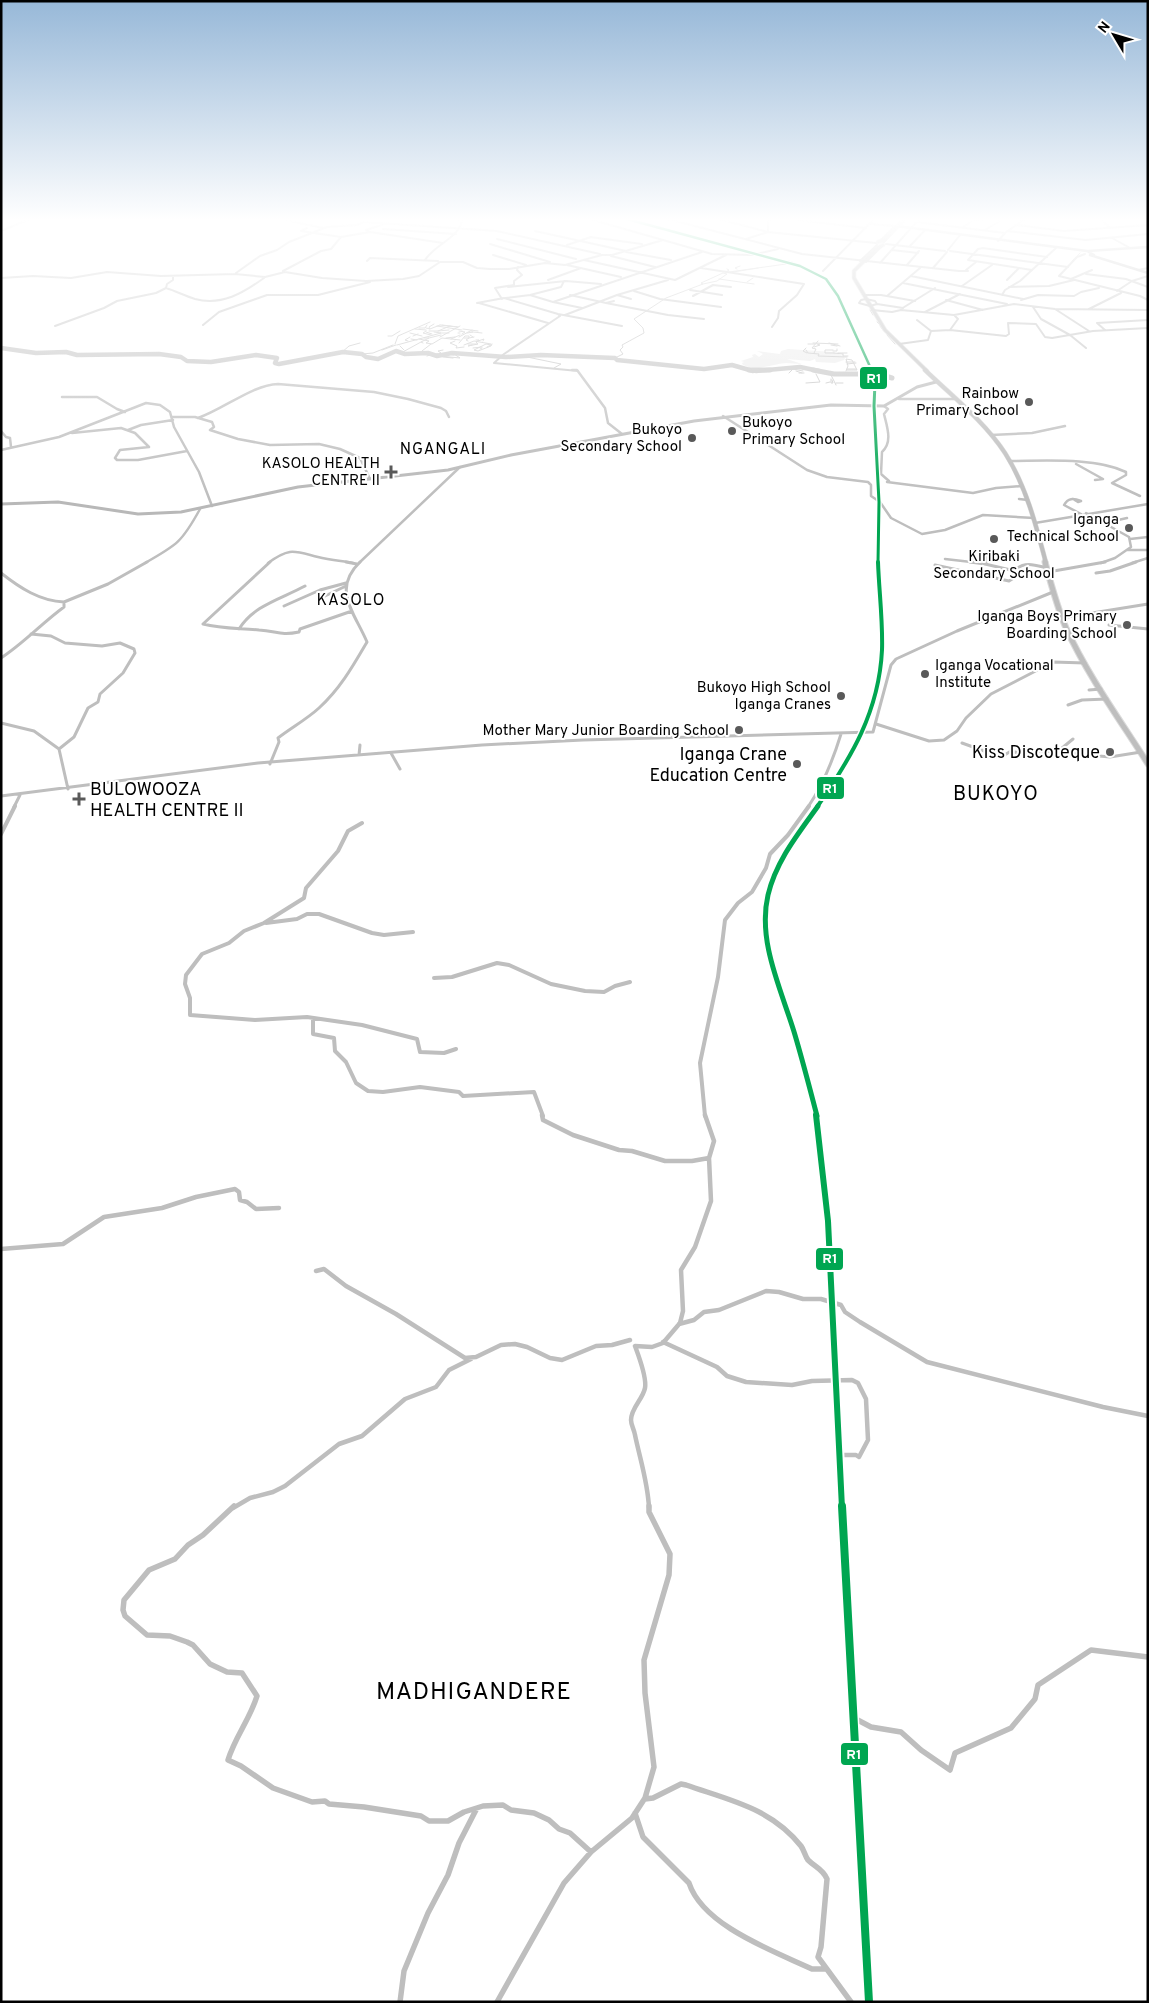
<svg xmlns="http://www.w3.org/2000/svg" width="1149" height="2003" viewBox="0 0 1149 2003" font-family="Overpass,sans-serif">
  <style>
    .green { fill: #ececec }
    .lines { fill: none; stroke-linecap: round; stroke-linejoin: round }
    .stream { stroke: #bfbfbf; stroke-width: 1 }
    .river-far1 { stroke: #bfbfbf; stroke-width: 4.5 }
    .river { stroke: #bfbfbf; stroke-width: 5 }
    .primary-far2-casing { stroke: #dbdbdb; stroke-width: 4.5 }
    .primary-far1-casing { stroke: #dbdbdb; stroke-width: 5 }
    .primary-casing { stroke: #dbdbdb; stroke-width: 7 }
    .street-far5 { stroke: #bebebe; stroke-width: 2 }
    .street-far4 { stroke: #bebebe; stroke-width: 2.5 }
    .street-far3 { stroke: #bebebe; stroke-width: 3 }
    .street-far2 { stroke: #bebebe; stroke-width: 4 }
    .street-far1 { stroke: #bebebe; stroke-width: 4.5 }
    .street { stroke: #bebebe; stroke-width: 5.5 }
    .secondary-far1 { stroke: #b8b8b8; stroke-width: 2.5 }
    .secondary { stroke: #b8b8b8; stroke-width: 3 }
    .primary-far2 { stroke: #bebebe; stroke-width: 3 }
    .primary-far1 { stroke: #bebebe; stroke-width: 4 }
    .primary { stroke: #bebebe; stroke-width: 5 }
    .rail-1-far5-casing { stroke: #fff; stroke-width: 4.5 }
    .rail-1-far4-casing { stroke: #fff; stroke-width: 5.5 }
    .rail-1-far3-casing { stroke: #fff; stroke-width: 7 }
    .rail-1-far2-casing { stroke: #fff; stroke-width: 9 }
    .rail-1-far1-casing { stroke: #fff; stroke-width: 10 }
    .rail-1-casing { stroke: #fff; stroke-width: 11 }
    .rail-1-far5 { stroke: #00a651; stroke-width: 2.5 }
    .rail-1-far4 { stroke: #00a651; stroke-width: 3 }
    .rail-1-far3 { stroke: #00a651; stroke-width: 4 }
    .rail-1-far2 { stroke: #00a651; stroke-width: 5 }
    .rail-1-far1 { stroke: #00a651; stroke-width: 6 }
    .rail-1 { stroke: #00a651; stroke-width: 8 }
    .poi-dot { fill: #595959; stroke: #fff; stroke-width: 2 }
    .labels { text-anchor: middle; stroke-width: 4; stroke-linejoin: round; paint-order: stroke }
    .far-poi-label { font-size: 15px; fill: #000; stroke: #fff; text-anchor: end }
    .far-quarter-label { font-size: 16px; letter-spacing: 1px; fill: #000; stroke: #fff }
    .poi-label { font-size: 18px; fill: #000; stroke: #fff; text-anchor: end }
    .quarter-label { font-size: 20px; letter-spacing: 1px; fill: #000; stroke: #fff }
    .near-quarter-label { font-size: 24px; letter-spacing: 1px; fill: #000; stroke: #fff }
    .line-badge { stroke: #fff; stroke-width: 2 }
    .badge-label { font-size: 14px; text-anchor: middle; font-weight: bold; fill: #fff }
  </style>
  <rect width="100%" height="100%" fill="#fff"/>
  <path class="green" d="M788 349 833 352 841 355 845 358 844 360 835 363 816 362 815 359 810 361 787 359 802 364C796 364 791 363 786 363 771 364 756 372 743 365L742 363 744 362 741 361 753 357 752 355 755 354 759 357 763 354 757 351 780 354 781 351Z"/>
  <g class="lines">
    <path class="stream" d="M1077 256 1080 253
      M789 261 795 263
      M1072 261 1076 257
      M737 269 735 268 740 266
      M726 272 729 270 727 269
      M729 272 786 264 783 262
      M733 272 758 268
      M719 279 754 284
      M747 282 753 278
      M703 284 717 281 727 274 723 273
      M870 310 873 315
      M877 322 880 325
      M440 325 457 327
      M442 325 458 327
      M437 326 462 330
      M880 326 883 330
      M419 328H425L427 325
      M426 328 430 329 429 327 434 324
      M415 329 426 330
      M430 329 440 325
      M463 329 478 331
      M426 331 423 333 431 335
      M429 331H438L450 326
      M438 331 449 330
      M459 331 465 332 462 334
      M426 332 432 334
      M473 332 482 333
      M410 333 422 336
      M441 333H449
      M458 333H460
      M467 333 473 332H471
      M470 335 473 337
      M887 335 895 344
      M388 336H392L400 331
      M413 336 418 334
      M440 337 460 326
      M459 337 472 330
      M429 338 441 335
      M446 338 455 337
      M464 338H469L466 340 468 341
      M411 339 417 340
      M419 339 429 341 426 343 432 344 442 338 460 340
      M451 339 460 335
      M408 341 405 340 410 337
      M455 341 450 343 457 346 456 348 464 347
      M478 341 484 339 483 341
      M423 343 421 342 429 338H424
      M459 343 465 336H469V338L474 337
      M813 343 838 344
      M829 343 840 346
      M395 344 398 336 430 322
      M468 344H477
      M808 344H815
      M397 345 441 333 434 332
      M464 345 474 341 491 344
      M472 345 468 346 478 344 476 342 479 340H476
      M491 345 486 344 474 350 478 351 491 346 492 344
      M831 345 837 346
      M400 346 404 350
      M487 347 491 345
      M814 347 820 345 817 344
      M473 348 482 347
      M806 348 803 351 807 353
      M480 349 482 348
      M382 350 396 345
      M806 350 808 353 819 354 818 356 847 357
      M833 350H825V353H834
      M342 351H347L350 354
      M422 351 431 344
      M833 351H837V349
      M453 352 458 354
      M341 353 349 346 360 343
      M401 353 421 342
      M814 353 816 349 812 348 818 341
      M834 353 843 354
      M838 353H847
      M362 354 373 353 393 345
      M435 354H438L436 355
      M446 354 454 355
      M843 354V356H848
      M430 355 460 358 454 354
      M434 355 441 353 438 351 443 350
      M427 356 430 355H428
      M443 357 453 358
      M527 357 561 364 554 368
      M615 358 623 354 620 350 623 347 622 345 644 333 643 328 634 319 666 298 703 284 701 283 723 273
      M846 362H855
      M847 364 856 363
      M803 368H807
      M847 369H856
      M809 370 816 371
      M796 371 802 373
      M846 371 848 366 846 359 852 360 857 370H847
      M789 373 793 369 803 371
      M799 373H804
      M830 373 836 385
      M831 379V383H833L832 380
      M806 383 820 382 816 374
      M826 383 830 382
      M836 383H843"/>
    <path class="river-far1" d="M1 348 36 353 66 352 77 355 159 354 181 357 187 361 211 362 256 355 277 358 275 363 279 364 343 352 362 354 366 357 378 359 396 351 405 354 428 353 437 356 452 353 506 357 541 355 615 358 617 360 704 369 732 365 753 371
      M756 371 800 367 819 371"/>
    <path class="river" d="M749 370H770
      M813 370 834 374H867
      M882 375 892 378"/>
    <defs>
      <path id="primary-far2" d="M878 242 884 240 905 218
        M883 245 877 248 854 271V278L885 330 927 371"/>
      <path id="primary-far1" d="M925 370C952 396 984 421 1005 453 1026 486 1036 525 1046 563"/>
      <path id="primary" d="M1045 562C1051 584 1057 607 1066 628 1088 676 1120 720 1148 764"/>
    </defs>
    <use href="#primary-far2" class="primary-far2-casing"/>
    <use href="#primary-far1" class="primary-far1-casing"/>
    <use href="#primary" class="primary-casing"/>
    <path class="street-far5" d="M410 218H437
      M447 218 463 220
      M586 218 712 254 752 255 778 249
      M715 218 768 232 876 243
      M798 218 797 220 866 228
      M1100 218 1109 227
      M668 219 802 254 959 271H968L966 270 976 262
      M285 220 323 228
      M917 222 1005 233
      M870 224 895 226
      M1017 225 1064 231 1148 225
      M307 228 301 231 341 237
      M962 228 972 221 989 218
      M383 229 456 234
      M985 230 1000 221 999 218
      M1 231 32 218
      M535 231 626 251
      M1007 231 1086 240 1148 234
      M370 232 443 243
      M590 237 642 244
      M1112 238 1130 248
      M497 239 576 259
      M746 239 768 232V221L775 218
      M998 241 1005 233 1026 218
      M879 242 894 227
      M884 242 907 218
      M490 244 550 262
      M886 244 945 251
      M567 245 591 237
      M910 246 925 230
      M892 250 918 253
      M948 250 960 235
      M950 251 1068 267
      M626 252 671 260
      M1085 254 1077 257 1059 276 1140 296 1148 300
      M493 255 526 265
      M611 256 655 267
      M425 260C436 243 459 239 463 218
      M584 260 675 280 726 255
      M367 261 370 258 438 261
      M860 261 877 245
      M866 262 882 246
      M880 263 920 218
      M567 265 621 277
      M907 265 919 251
      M701 268 804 284 797 295 779 311 778 318 772 327
      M933 268 947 252
      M1032 270 968 260 978 249 983 248 1047 257
      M1138 270 1148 268
      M283 271 321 251 331 249 341 237 370 232 366 230 382 225V223
      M823 271 875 218
      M236 273 260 256 277 250 289 242 327 227 357 225 364 222 497 231 600 254
      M1086 274 1126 279 1148 287
      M911 276 1023 299
      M1 278 33 276 71 278 107 272 161 276 235 274 265 277 285 272 322 278 366 281 403 279 419 276 440 262H463L477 268 490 269H509L545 263 565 265 602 255H612L663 240
      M1071 279 1092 270
      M548 280 581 268
      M1007 280 1019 268
      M903 283 1007 304
      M962 286 992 265
      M508 287 566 281 601 284
      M1009 287 1049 286 1074 280
      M166 288C176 291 185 296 195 299 222 306 243 293 264 278
      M690 290 722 295
      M634 291 660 299 721 307
      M1117 291 1132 281 1148 276
      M530 295 553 302 702 252
      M570 295 606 303 614 301
      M617 295 668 280
      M864 295H881L915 301
      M1002 295 1005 290 1020 281 1056 248
      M693 296 713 285 731 287
      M887 296 920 268
      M506 298 530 295 561 287 564 281
      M502 299 495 288 514 285V281L522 275 517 270 518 267
      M866 299 875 301 877 304 870 306 859 303 861 300Z
      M946 300 983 310
      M1021 300 1038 295 1074 296 1081 292 1099 288
      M553 302 582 308
      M477 303 504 298 558 314 622 326
      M479 303 548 323
      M606 303 668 315 704 319
      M877 304 903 308
      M1033 307 1041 319 1070 335 1086 348
      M901 309 935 288
      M1055 309 1089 331
      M1089 309 1121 293
      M872 310 892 312 901 310 954 315 1014 304 1055 309 1148 310
      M925 312 960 294
      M558 314 560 316 504 354 494 363 578 371
      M565 315 617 295 631 299
      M917 320 931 331
      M203 325 219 312 267 295H318L370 282
      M55 326 104 308 117 301 156 293 166 288 167 284 173 280V276
      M950 330 1006 336 1009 334 1008 323 1036 324 1045 337 1052 338 1093 331 1148 328
      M1105 330 1097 323 1148 320
      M899 344 928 340 931 331 950 330 958 319 955 316"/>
    <path class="street-far4" d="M572 370H577L605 408 608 423 622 434
      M62 397H97L117 409 125 412
      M899 399H954
      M884 406 888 409 884 414C887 427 893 442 882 452L881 474 889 481
      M723 416 807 470 827 477 868 482 871 485V496L880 502 891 518 922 534 945 530 983 515 1034 518
      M172 417H195L212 422 214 427 210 430 238 439 270 445 319 444 340 449 360 458 370 479
      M198 418C224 409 252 385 278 384L374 392 408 399 441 408 446 411 449 417
      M128 430 141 425 173 420
      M1 431 6 437 10 438 11 447
      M72 433 121 428 135 433 149 447 120 450 115 458 117 460H138L187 451
      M991 435 1032 433 1065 426
      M1 450 59 437 146 403 160 405 170 412 174 427 199 472 212 506
      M1009 461C1043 461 1095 457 1126 472V475L1112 483 1140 496
      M1076 464 1103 479 1095 480
      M887 482 973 493 996 488 1022 486
      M1019 499 1028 500
      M1073 499 1078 502 1081 501C1073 498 1068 498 1064 505L1081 514
      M1086 513 1129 537 1131 547 1115 558 1101 563
      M1035 523 1148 504
      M1105 523 1127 518
      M1130 539 1148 537
      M1128 550H1148
      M945 559 980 563
      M145 563C177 545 182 542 200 509
      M268 563C290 547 294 551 318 557 330 560 342 561 353 563
      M359 563 460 467
      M985 563 989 551
      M1132 563 1148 558"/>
    <path class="street-far3" d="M270 562 203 624C222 629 240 628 259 630 277 631 280 636 299 632L300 629 352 611
      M346 562 357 564
      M970 562 985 564
      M986 562 985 564 1015 571
      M935 565 1009 581 1017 576 1015 570C1025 561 1035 565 1047 568
      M1048 572 1105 562
      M1 573C20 588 40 601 64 602
      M1096 573 1110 571 1136 562
      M325 596 346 586
      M284 606 320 590 346 583
      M1061 618 1148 604
      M1109 625 1148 629
      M239 629C254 605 281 599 305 586
      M31 634 51 636 65 643 102 646 120 643 134 649 135 653 123 673 100 694 98 702 88 708 74 737 59 749
      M1 658C24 643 42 623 64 607V602L108 584 147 562
      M1089 690 1101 689
      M1068 705 1082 700 1107 699
      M1 723 34 731 59 749 68 789
      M876 724 929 741 944 740 957 731 966 718 991 694 1053 662 1085 663
      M962 743 998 756H1003L1011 751 1022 754 1030 751H1045L1110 757 1141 752
      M391 753 400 769
      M1056 753 1073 739
      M359 755 360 745
      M270 764 279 742 278 738C291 728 307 719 319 708 340 689 353 666 367 642 355 613 331 590 360 562
      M1 796 258 763 482 745 583 740 873 732 891 665 896 659 957 631 1053 592
      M14 807 20 795
      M808 807C823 785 833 760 841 734"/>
    <path class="street-far2" d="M362 823 348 831 338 851 306 888 304 898 264 923 244 931 229 943 202 954 186 975 185 984 190 998V1015L255 1020 307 1017 362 1025 417 1039 420 1052 444 1053 456 1049
      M1 834 15 806
      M266 923 297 919 307 914H319L372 933 384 935 413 932
      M434 978 452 977 497 963 509 965 551 984 585 991 604 992 615 986 630 982
      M313 1018V1034L334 1038 335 1051 346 1062 356 1083 368 1091 383 1092 420 1087 459 1092 463 1096 534 1092 543 1116
      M705 1116 700 1063 718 977 725 920 738 903 752 892 766 868 770 854 788 835 809 806"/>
    <path class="street-far1" d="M542 1115 543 1120 573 1135 619 1150 632 1151 665 1161H692L709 1158
      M1 1249 63 1244 104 1217 162 1208 196 1197 235 1189 239 1192 240 1200 247 1202 256 1209 279 1208
      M316 1271 324 1269 346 1286 396 1314 465 1358 476 1357 501 1345 515 1344 527 1347 550 1358 562 1360 596 1346 612 1345 630 1340
      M679 1324 694 1320 704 1312 719 1310 766 1291 779 1292 803 1299H821L841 1305 845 1312 860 1322 927 1362 1103 1407 1148 1416
      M663 1342 717 1367 727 1376 746 1382 792 1385 812 1381 852 1380 858 1383 866 1399 868 1440 859 1457 856 1455H841
      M233 1508 250 1498 273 1492 285 1486 339 1444 362 1436 405 1399 436 1387 449 1370 471 1359
      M649 1508C648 1483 640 1459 635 1435 634 1429 631 1425 631 1420 631 1408 643 1399 645 1388 647 1377 639 1357 635 1346L652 1347 663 1343 680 1323 683 1311 681 1270 695 1247 711 1201 709 1158 714 1141 705 1115"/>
    <path class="street" d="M234 1506 203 1535 188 1545 175 1559 149 1570 124 1600 123 1610 125 1616 147 1635 170 1636 187 1642 193 1645 210 1664 227 1672 242 1673 257 1696C250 1719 235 1737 228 1760L241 1766 273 1788 312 1802 325 1801 329 1804 364 1807 421 1816 429 1821H448L464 1812 483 1806 503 1805 511 1810 534 1813 549 1820 559 1829 570 1833 591 1852
      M852 1717 871 1727 901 1732 921 1750 950 1770 955 1753 1011 1728 1035 1699 1038 1685 1091 1650 1148 1657
      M645 1799 653 1798 681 1784 686 1785C729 1800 771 1808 801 1846 804 1850 805 1856 808 1860 815 1867 823 1869 827 1879L821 1947 818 1957 851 2002
      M635 1813 643 1837 689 1883C703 1926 774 1951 812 1969H825
      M400 2002 404 1971 428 1913 448 1875 459 1843 477 1808
      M497 2002 564 1883 591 1852 632 1818 645 1798 654 1767 645 1693 644 1660 669 1575 670 1554 649 1512V1506"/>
    <path class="secondary-far1" d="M897 226 1087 251 1094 255
      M1088 251 1148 247
      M1090 255 1148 273"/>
    <path class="secondary" d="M1 504 58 502 138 514 181 512 298 487 448 470 511 455 694 421 831 405 884 406 917 387 936 382"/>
    <use href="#primary-far2" class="primary-far2"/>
    <use href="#primary-far1" class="primary-far1"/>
    <use href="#primary" class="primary"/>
    <defs>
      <path id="rail-1-far5" d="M623 218 800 266 826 279 838 296 872 371"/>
      <path id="rail-1-far4" d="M871 370 875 383 874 406 879 502 878 563"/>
      <path id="rail-1-far3" d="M817 807C851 758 879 712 882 650 883 621 879 591 878 562"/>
      <path id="rail-1-far2" d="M817 1116C810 1089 803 1062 795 1035 782 991 757 942 768 895 776 861 798 834 818 806"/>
      <path id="rail-1-far1" d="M816 1115 828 1221 842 1508"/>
      <path id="rail-1" d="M842 1506 869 2002"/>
    </defs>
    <use href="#rail-1-far5" class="rail-1-far5-casing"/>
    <use href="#rail-1-far4" class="rail-1-far4-casing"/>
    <use href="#rail-1-far3" class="rail-1-far3-casing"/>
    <use href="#rail-1-far2" class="rail-1-far2-casing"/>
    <use href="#rail-1-far1" class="rail-1-far1-casing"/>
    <use href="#rail-1" class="rail-1-casing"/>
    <use href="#rail-1-far5" class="rail-1-far5"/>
    <use href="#rail-1-far4" class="rail-1-far4"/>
    <use href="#rail-1-far3" class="rail-1-far3"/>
    <use href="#rail-1-far2" class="rail-1-far2"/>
    <use href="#rail-1-far1" class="rail-1-far1"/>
    <use href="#rail-1" class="rail-1"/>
  </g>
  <linearGradient id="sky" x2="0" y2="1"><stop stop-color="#97b8d8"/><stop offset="0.44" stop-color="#fff"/><stop offset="1" stop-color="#fff" stop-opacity="0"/></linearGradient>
  <rect width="1149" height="499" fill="url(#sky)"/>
  <g class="poi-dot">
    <circle cx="1029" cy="402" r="5"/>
    <circle cx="732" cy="431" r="5"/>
    <circle cx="692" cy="438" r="5"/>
    <path d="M388.5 464.5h5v5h5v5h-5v5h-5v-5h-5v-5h5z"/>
    <circle cx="1129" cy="528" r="5"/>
    <circle cx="994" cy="539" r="5"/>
    <circle cx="1127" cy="625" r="5"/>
    <circle cx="925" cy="674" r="5"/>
    <circle cx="841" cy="696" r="5"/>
    <circle cx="739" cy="730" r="5"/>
    <circle cx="1110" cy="752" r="5"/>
    <circle cx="797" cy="764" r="5"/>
    <path d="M76.5 791.5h5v5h5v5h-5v5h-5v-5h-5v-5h5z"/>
  </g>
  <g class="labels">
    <g class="far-poi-label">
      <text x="1019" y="398">Rainbow<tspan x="1019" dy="17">Primary School</tspan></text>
      <text x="742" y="427" text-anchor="start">Bukoyo<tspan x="742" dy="17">Primary School</tspan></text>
      <text x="682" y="434">Bukoyo<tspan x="682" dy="17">Secondary School</tspan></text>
      <text x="380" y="468">KASOLO HEALTH<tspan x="380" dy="17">CENTRE II</tspan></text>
      <text x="1119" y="524">Iganga<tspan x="1119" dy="17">Technical School</tspan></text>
      <text x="994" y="561" text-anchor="middle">Kiribaki<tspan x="994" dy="17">Secondary School</tspan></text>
      <text x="1117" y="621">Iganga Boys Primary<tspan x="1117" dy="17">Boarding School</tspan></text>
      <text x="935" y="670" text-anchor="start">Iganga Vocational<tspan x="935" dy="17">Institute</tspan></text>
      <text x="831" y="692">Bukoyo High School<tspan x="831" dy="17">Iganga Cranes</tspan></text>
      <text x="729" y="735">Mother Mary Junior Boarding School</text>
    </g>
    <g class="far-quarter-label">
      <text x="443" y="454">NGANGALI</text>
      <text x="351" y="605">KASOLO</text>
    </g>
    <g class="poi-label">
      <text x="1100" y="758">Kiss Discoteque</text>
      <text x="787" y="760">Iganga Crane<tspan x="787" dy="21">Education Centre</tspan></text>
      <text x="90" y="795" text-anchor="start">BULOWOOZA<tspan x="90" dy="21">HEALTH CENTRE II</tspan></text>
    </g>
    <g class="quarter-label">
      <text x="996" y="800">BUKOYO</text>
    </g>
    <g class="near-quarter-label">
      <text x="474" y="1699">MADHIGANDERE</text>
    </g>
  </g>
  <g class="line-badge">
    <rect x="859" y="366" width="29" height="24" rx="5" fill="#00a651"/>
    <rect x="816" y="776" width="29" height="24" rx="5" fill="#00a651"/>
    <rect x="815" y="1247" width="29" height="24" rx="5" fill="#00a651"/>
    <rect x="840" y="1742" width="29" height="24" rx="5" fill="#00a651"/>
  </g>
  <g class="badge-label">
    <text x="874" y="383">R1</text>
    <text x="830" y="793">R1</text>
    <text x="830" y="1263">R1</text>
    <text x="854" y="1759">R1</text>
  </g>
  <rect width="1149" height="2003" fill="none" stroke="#000000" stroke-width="5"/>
  <g transform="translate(1114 35) rotate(308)" stroke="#ffffff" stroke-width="4" paint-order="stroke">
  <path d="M0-4L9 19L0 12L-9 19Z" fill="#000000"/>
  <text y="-8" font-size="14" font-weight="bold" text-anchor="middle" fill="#000000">N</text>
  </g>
</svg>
